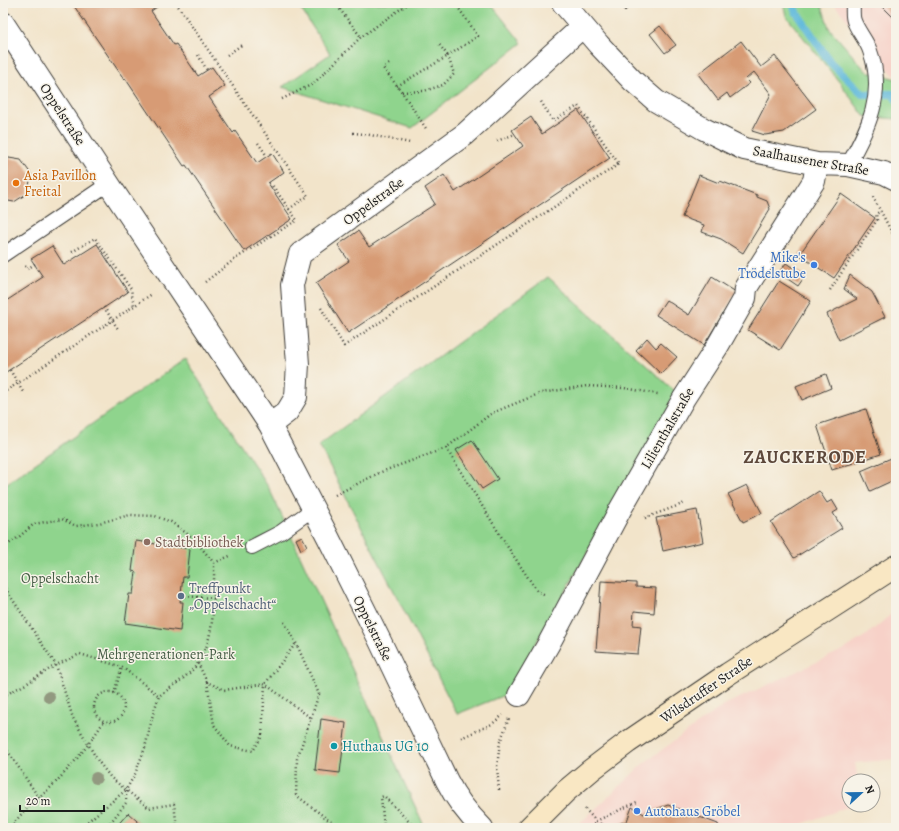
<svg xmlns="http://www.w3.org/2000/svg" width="899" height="831" viewBox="0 0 899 831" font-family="Alegreya,serif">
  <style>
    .built { fill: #f7d1c8 }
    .green { fill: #8fd48d; stroke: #567854 }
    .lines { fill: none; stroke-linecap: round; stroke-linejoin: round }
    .stream { stroke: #5cb8da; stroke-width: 8 }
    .building { fill: #d79b75 }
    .lane-casing { stroke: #3c3a36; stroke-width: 16 }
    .street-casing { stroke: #3c3a36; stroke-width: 24 }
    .secondary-casing { stroke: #3c3a36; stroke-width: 24 }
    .path { stroke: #3c3a36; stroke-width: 2.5; stroke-dasharray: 1 3; stroke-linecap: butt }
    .lane { stroke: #fff; stroke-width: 14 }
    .street { stroke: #fff; stroke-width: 22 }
    .secondary { stroke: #f9e7c3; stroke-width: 22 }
    .tree { fill: #929980 }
    .food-dot { fill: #e8710a; stroke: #f7f3e8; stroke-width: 1.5 }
    .shop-dot { fill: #3f7fe0; stroke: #f7f3e8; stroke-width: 1.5 }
    .education-dot { fill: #8d6e63; stroke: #f7f3e8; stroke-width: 1.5 }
    .service-dot { fill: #5c6f8a; stroke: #f7f3e8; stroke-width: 1.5 }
    .culture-dot { fill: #0f9aa8; stroke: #f7f3e8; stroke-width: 1.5 }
    .labels { text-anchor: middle; stroke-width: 3; stroke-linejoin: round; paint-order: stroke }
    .street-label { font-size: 14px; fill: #1c1c1c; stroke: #f7f3e8 }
    .food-label { font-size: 14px; fill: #c56008; stroke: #f7f3e8; text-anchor: start }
    .shop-label { font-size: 14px; fill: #366cbe; stroke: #f7f3e8; text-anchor: end }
    .education-label { font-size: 14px; fill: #785e54; stroke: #f7f3e8; text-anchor: start }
    .park-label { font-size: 14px; fill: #445c44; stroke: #f7f3e8 }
    .service-label { font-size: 14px; fill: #4e5e75; stroke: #f7f3e8; text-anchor: start }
    .culture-label { font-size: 14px; fill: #0d838f; stroke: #f7f3e8; text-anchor: start }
    .district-label { font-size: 18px; font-weight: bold; letter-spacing: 1px; fill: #5d483b; stroke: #f7f3e8 }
  </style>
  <rect width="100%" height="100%" fill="#f7f3e8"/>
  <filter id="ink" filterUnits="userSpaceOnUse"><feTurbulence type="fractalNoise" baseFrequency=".025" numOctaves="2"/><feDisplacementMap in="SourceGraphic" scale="8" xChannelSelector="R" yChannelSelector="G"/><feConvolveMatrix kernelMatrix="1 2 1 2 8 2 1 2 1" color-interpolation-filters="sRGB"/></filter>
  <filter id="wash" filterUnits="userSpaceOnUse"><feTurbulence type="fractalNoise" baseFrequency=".012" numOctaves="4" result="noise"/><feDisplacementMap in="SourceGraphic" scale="16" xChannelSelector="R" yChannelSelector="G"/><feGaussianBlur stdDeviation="0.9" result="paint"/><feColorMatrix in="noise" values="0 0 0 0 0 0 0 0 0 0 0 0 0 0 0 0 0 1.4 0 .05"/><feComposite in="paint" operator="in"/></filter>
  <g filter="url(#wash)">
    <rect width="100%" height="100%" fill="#f2e4ca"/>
    <path class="built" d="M833 3H896V78Z
      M896 610V759L855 763 858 781H849V805H853L791 828H575L644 763 724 705 845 649 868 634Z"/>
    <path class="green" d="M297 3H490L522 43 412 128 282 87 330 54Z
      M783 3H821L829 28 866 71 896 79V119L864 116 840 83 786 16Z
      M548 277 678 394 507 694 457 714 319 445Z
      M185 359 269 488 425 828H145L128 813 115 828H3V486Z"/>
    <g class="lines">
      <path class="stream" d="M793 3 795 10 830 62 863 94H893L896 99"/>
    </g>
    <g id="blocks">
      <path class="building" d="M72 3H163L151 11 174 45 176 44 198 76 212 67 225 86 209 97 233 133 235 131 257 163 272 153 284 172 268 183 292 219 244 251 186 165 184 166 125 78 124 79Z
        M618 3H633L625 11Z
        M879 3H896V20Z
        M660 26 676 45 665 53 650 34Z
        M741 41 761 67 775 56 816 109 784 132 765 135 752 131 771 94 754 72 746 79 750 83 730 98 727 93 718 100 698 74Z
        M578 110 610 158 348 333 316 283 349 261 338 245 358 231 369 247 435 204 425 188 444 175 455 192 523 146 512 130 531 117 542 134Z
        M3 157 21 160 31 174 28 193 14 202 3 200Z
        M699 175 719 183 720 181 757 195V197L767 201 770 209 743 253 721 239 702 232 704 225 682 217Z
        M841 194 875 218 834 278 799 255Z
        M97 244 128 292 3 374V303L43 277 31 259 52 246 64 265Z
        M786 263 805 276 798 286 779 273Z
        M850 275 872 292 885 317 839 340 827 314 857 299 844 289Z
        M712 277 736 292 704 345 656 315 666 300 689 315Z
        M779 281 811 301 780 350 748 330Z
        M647 338 656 348 661 343 677 357 661 374 636 350Z
        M826 374 831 388 802 400 796 386Z
        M866 409 881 454 832 470 817 425Z
        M472 440 498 479 482 489 456 450Z
        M896 456V479L870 491 861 471Z
        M747 485 762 513 743 522 728 494Z
        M819 491 827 503 832 500 838 510 833 513 842 528 794 558 771 522Z
        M697 510 703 542 663 551 656 518Z
        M302 536 307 546 301 550 296 539Z
        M136 541 190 549 187 577H183L180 602H183L180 631 125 623 129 594H133L136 572 132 571Z
        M601 581 636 583V587L656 588 654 613 634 611 633 625 641 626 638 654 596 651Z
        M321 719 346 723 340 773 315 770Z
        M668 805 718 824 719 828H598L600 823 610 827 627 821 632 807 644 814Z
        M128 813 145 828H115Z"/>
    </g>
  </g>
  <g filter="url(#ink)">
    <use href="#blocks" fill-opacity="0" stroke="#3c3a36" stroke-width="1"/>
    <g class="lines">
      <defs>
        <path id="lane" d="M848 165C868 128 886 94 870 51 867 41 858 32 854 21 852 16 853 9 853 3
          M3 255 108 184
          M252 547 281 532 313 509"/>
        <path id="street" d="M563 3 599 45 633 81 656 101 704 129 744 149 817 164 848 165 884 173 896 179
          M3 23 116 195 270 425 328 537 379 639 447 781C456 799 468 814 482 828
          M270 425 287 412 296 397 298 364 292 285 300 254 465 134 583 26
          M519 695 548 645 621 508 684 398 717 347 745 298 746 288 814 181 817 164"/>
        <path id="secondary" d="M529 828 566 791 591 770 628 742 728 674 896 566"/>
      </defs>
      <use href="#lane" class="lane-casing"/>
      <use href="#street" class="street-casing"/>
      <use href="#secondary" class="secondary-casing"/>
      <path class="path" d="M176 3 308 196 289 209 272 185 271 187
        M335 3 361 37
        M198 55 207 70
        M227 55 243 44
        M389 64 383 68 402 92 427 130
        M397 86 448 56 438 43
        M402 92 424 91 443 85 454 74 448 56 478 36 455 3
        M282 99 313 84 361 37 409 3
        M353 133 365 134 410 143
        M497 141 515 134
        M258 143 267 156
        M873 197 896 240
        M72 252 95 238 131 289 134 306
        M25 266 27 269 35 264
        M205 282 235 259 297 220 289 209
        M830 290 877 220 876 214 881 211
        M104 307 118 329
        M321 308 344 346 619 164 578 106 553 121 540 100
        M10 370 23 392
        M3 393 152 294
        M446 448 509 549 537 591 546 595
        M335 495 381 472 446 448 492 413 541 393 587 386 624 388 658 394
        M645 518 685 503
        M3 548 20 536 34 524 62 519 76 526 99 523 130 515 155 516 171 522 194 539 214 563C214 594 216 635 199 662 189 676 173 686 159 696
        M214 563 232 555
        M3 585 56 665 73 718 98 761 111 778 149 808 174 804 177 828
        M181 596 214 598
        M284 622 296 643 319 694 297 759 296 795 339 828
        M198 663 207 682 224 690 265 684 311 718
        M207 682 214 725 230 746 253 751 262 736 265 684 296 643
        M94 707a15 15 0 1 1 30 0a15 15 0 1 1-30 0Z
        M114 693 122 667
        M3 696 26 684 56 665 80 654 122 667 159 696 153 714 145 748 135 774 126 790V803L106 828
        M461 738 492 724 503 715
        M3 744 39 798
        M499 790 497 767 500 742 509 718
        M585 809 596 821 637 802
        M11 828C21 811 38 800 52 786 72 766 89 745 104 721
        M83 828 87 822 126 790
        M384 828 381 797 384 796 415 828
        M592 828 596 821"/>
      <use href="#lane" class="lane"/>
      <use href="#street" class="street"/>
      <use href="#secondary" class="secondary"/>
    </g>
    <g class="tree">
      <circle cx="49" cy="697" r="6"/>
      <circle cx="96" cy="778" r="6"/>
    </g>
  </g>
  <circle class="food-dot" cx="16" cy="183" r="4"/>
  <g class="shop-dot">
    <circle cx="814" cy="265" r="4"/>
    <circle cx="637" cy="811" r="4"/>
  </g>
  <circle class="education-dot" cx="147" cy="542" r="4"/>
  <circle class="service-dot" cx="181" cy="596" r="4"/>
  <circle class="culture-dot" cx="334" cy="746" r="4"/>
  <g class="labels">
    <g class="street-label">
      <text transform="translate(63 114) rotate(57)" y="5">Oppelstraße</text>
      <text transform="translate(811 160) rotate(10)" y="5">Saalhausener Straße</text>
      <text transform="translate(373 201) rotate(-36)" y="5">Oppelstraße</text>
      <text transform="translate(667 428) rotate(-60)" y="5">Lilienthalstraße</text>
      <text transform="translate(373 628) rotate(64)" y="5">Oppelstraße</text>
      <text transform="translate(706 689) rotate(-34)" y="5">Wilsdruffer Straße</text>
    </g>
    <g class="food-label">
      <text x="24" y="180">Asia Pavillon<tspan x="24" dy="16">Freital</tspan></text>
    </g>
    <g class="shop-label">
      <text x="806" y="262">Mike's<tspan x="806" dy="16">Trödelstube</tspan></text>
      <text x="645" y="816" text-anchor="start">Autohaus Gröbel</text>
    </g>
    <g class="education-label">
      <text x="155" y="547">Stadtbibliothek</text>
    </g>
    <g class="park-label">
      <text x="60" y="583">Oppelschacht</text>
      <text x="166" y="659">Mehrgenerationen-Park</text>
    </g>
    <g class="service-label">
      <text x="189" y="593">Treffpunkt<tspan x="189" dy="16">„Oppelschacht“</tspan></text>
    </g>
    <g class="culture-label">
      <text x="342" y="751">Huthaus UG 10</text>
    </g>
    <g class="district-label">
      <text x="805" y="463">ZAUCKERODE</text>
    </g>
  </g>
  <rect width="899" height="831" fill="none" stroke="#f7f3e8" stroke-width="16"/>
  <g transform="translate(861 793) rotate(68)"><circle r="19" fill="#f7f3e8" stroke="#9f9d96"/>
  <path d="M0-3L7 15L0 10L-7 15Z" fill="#1f6fb2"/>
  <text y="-6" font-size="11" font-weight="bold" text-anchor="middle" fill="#1c1c1c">N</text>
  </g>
  <path d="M20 805v6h84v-6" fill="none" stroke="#1c1c1c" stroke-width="2"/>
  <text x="26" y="805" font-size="12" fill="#1c1c1c" stroke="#f7f3e8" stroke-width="3" paint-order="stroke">20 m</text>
</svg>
